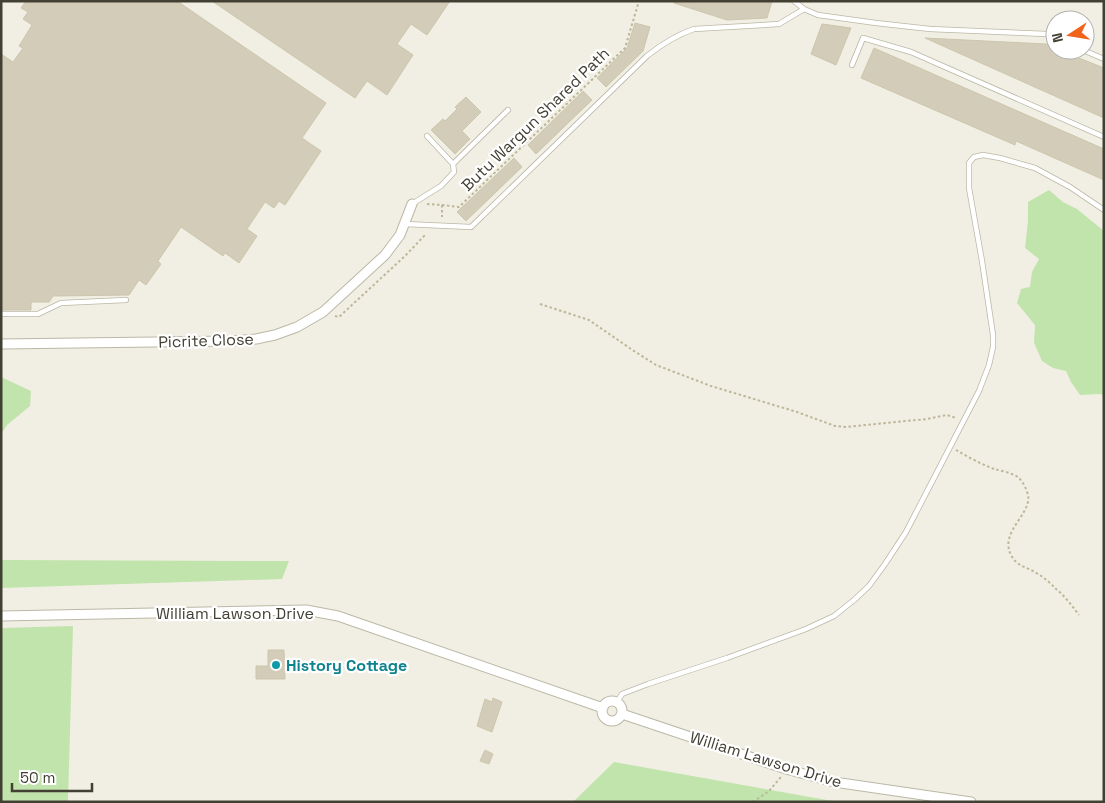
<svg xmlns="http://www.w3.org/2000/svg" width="1105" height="803" viewBox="0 0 1105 803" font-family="'Space Grotesk',sans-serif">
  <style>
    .green { fill: #c1e4ac }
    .building { fill: #d2ccb9; stroke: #ccc6ac }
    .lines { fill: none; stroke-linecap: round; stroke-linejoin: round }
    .lane-casing { stroke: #bbb8a6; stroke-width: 6 }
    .street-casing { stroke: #bbb8a6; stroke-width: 11 }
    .path { stroke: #bdb698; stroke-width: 2; stroke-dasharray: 2.5 2.5; stroke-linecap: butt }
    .lane { stroke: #fff; stroke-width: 4.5 }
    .street { stroke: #fff; stroke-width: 9 }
    .culture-dot { fill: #0f9aa8; stroke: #fff; stroke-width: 2 }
    .labels { text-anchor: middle; stroke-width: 4.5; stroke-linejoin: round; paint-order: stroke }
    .street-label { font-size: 16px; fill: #423f33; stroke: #fff }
    .culture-label { font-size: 16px; font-weight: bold; fill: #0d838f; stroke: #fff; text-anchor: start }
  </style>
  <rect width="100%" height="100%" fill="#f1efe3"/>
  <path class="green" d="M1049 190 1063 202 1077 209 1104 231V395L1099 394 1080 395 1071 382 1066 371 1053 368 1042 361 1034 343 1035 325 1017 303 1021 289 1030 287 1032 272 1039 259 1025 248 1028 221V202Z
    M1 377 31 391 30 406 7 425 1 434Z
    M1 560 289 561 282 579 1 588Z
    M73 626 68 802H1V628Z
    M614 762 838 802H573Z"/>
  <path class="building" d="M26 1H177L326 103 302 138 321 151 285 205 279 201 274 208 265 202 247 229 257 236 239 263 225 253 223 256 181 227 158 261 161 264 146 285 139 280 129 295 53 296 49 302H31V310H1V54L13 62 23 48 19 46 32 25 23 19 28 12 21 8Z
    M212 1H450L427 35 411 24 397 44 413 55 387 95 367 81 355 98Z
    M674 1H772L767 18 727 20 674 3Z
    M635 23 650 27 643 51 606 87 597 78 627 48Z
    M822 24 851 28 836 65 811 54Z
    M925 38 1046 44 1055 48V50H1059L1104 68V118Z
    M874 48 1104 149V180L1016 141 1015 145 861 78Z
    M583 91 592 100 536 154 528 145Z
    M466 97 481 112 462 131 470 139 455 154 431 130 443 119 445 121 457 109 455 107Z
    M514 158 522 167 466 221 457 212Z
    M268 650H284L285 679H256V666H268Z
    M493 698 502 702 492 732 477 726 485 699 492 702Z
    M485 750 493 754 489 764 480 761Z"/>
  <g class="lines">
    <defs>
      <path id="lane" d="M794 1 804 9 818 15 876 23 930 29 1047 34 1055 38
        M1083 50 1104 59
        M852 65 863 38 911 52 1104 137
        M427 136 453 164
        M412 204 441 186 454 172 453 164 508 110
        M404 224 471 227 647 56C662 44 676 35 694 29L779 24 804 9
        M1 314H38L61 303 126 300
        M617 702 622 694 648 684 727 658 806 629 834 616 854 600 869 586 885 564 906 532 979 391 989 365 993 347V335L982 261 969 188V163L974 157 983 155 1000 158 1035 168 1070 187 1104 210"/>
      <path id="street" d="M1 344 232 341 256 339 275 335 297 327 323 312 385 255 400 235 412 204
        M1 616 306 610 338 616 603 708
        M602 711a10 10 0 1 1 20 0a10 10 0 1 1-20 0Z
        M622 714 786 769 834 782 971 802"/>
    </defs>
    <use href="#lane" class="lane-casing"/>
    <use href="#street" class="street-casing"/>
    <path class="path" d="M427 204 442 205V217
      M442 205 459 207 625 48 639 1
      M540 304 589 320 631 349 656 365 711 386 797 412 835 426 846 427 927 419 947 415 956 418
      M335 316 339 317 405 256 426 234
      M956 450C968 457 981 464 994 469 1002 471 1013 473 1019 478 1023 482 1027 490 1028 495 1032 514 999 532 1011 555 1017 567 1028 567 1038 574 1045 578 1051 584 1056 589 1065 596 1072 606 1079 615
      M753 802 769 791 781 777"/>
    <use href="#lane" class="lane"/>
    <use href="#street" class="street"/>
  </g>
  <circle class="culture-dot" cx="276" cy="665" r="5"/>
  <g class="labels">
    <g class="street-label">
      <text transform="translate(535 119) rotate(-44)" y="6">Butu Wargun Shared Path</text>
      <text transform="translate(206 340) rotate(-2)" y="6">Picrite Close</text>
      <text x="235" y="619">William Lawson Drive</text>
      <text transform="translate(766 759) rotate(17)" y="6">William Lawson Drive</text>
    </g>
    <g class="culture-label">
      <text x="286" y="671">History Cottage</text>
    </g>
  </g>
  <rect width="1105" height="803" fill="none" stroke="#423f33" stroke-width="5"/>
  <g transform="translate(1070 35) rotate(258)"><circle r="24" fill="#ffffff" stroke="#b3b2ad"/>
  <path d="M0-4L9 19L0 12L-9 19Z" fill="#f1621a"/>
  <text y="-8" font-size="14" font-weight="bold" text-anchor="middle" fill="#423f33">N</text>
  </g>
  <path d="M12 783v8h80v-8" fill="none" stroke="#423f33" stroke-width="2.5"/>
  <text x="20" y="783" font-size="15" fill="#423f33" stroke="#ffffff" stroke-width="4" paint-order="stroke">50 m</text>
</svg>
